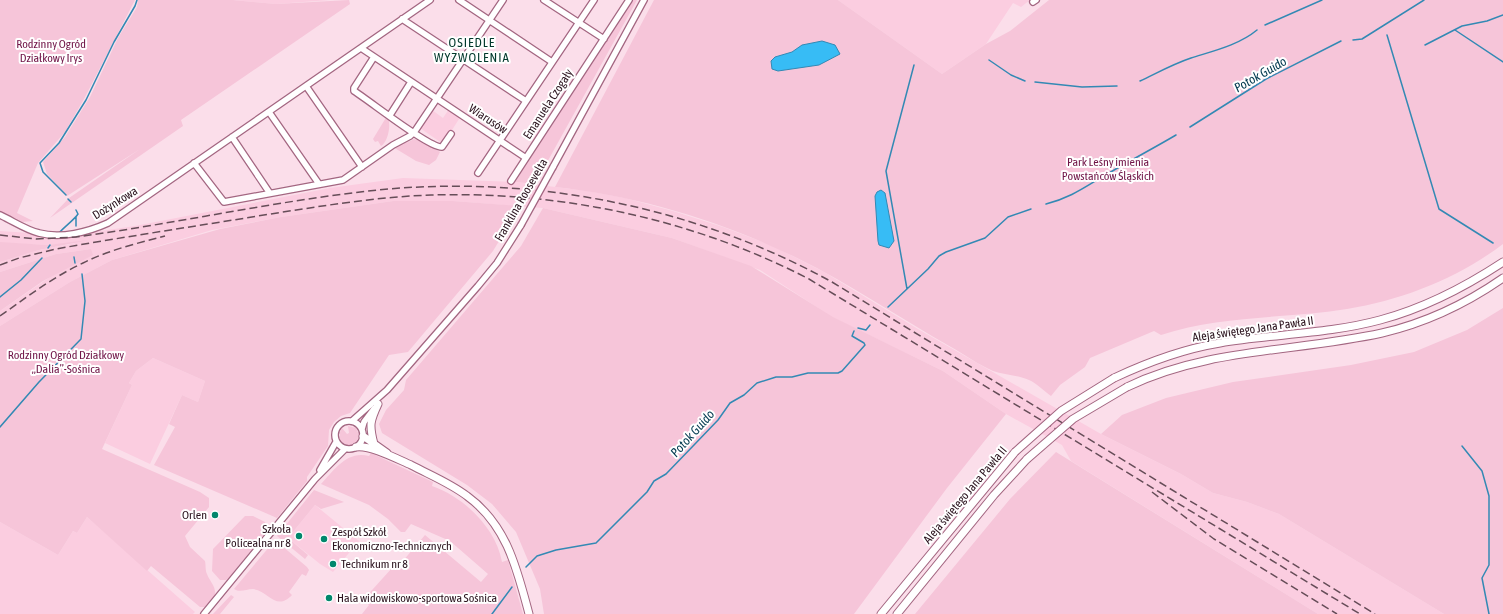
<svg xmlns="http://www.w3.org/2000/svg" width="1503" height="614" viewBox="0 0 1503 614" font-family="'Asap Condensed',sans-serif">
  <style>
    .built { fill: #fbcde0 }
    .green { fill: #f6c5d9; fill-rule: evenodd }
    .water { fill: #37bcf5; stroke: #3389b4 }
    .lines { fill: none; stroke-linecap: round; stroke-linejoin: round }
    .stream { stroke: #3389b4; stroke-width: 1.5 }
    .minor-casing { stroke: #a36681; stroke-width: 8 }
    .major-casing { stroke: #a36681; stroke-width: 9 }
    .minor { stroke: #fff; stroke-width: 5.5 }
    .major { stroke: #fff; stroke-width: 7 }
    .rail { stroke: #664d58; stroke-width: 1.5; stroke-dasharray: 8 4; stroke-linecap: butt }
    .minor-bridge-casing { stroke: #a36681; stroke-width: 8; stroke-linecap: butt }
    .major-bridge-casing { stroke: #a36681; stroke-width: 9; stroke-linecap: butt }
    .minor-bridge { stroke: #fff; stroke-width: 5.5 }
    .major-bridge { stroke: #fff; stroke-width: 7 }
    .poi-dot { fill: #00876c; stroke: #fff; stroke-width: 1.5 }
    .labels { text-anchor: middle; stroke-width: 4; stroke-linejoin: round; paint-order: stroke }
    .park-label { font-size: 12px; fill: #701447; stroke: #fff }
    .street-label { font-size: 12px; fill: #2a121d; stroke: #fff }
    .poi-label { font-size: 12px; fill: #2a121d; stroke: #fff; text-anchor: start }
    .neighbourhood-label { font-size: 13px; letter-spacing: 1px; fill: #00382b; stroke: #fff }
    .water-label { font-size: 13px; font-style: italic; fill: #00384e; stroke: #fff }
  </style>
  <rect width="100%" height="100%" fill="#fbdeea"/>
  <path class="built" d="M233 0H330L276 4Z
    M838 0H1030L1021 7 1013 3 986 44 942 74Z
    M449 109 461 116 443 144 420 128 432 110 443 118Z
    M403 178 515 182 588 191 625 198 673 211 723 227 773 246 824 272 918 329 1101 434 1181 474 1213 493 1247 502 1279 514 1444 614H1318L1071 461 1062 445 1006 414 943 371 832 317 760 270 672 238 543 208 453 201H393L281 217 212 230 112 260 70 282 0 326V311L91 249 56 254 0 272V262L39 250 76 243 47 245 1 243 0 242V231L30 233 40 236 87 233 135 226 330 188Z
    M153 358 205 381 198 402 182 395 150 464 105 443 132 385 129 383 136 371Z
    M315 505 359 541 333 572 320 564 288 538Z
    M87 517 195 612 193 614H0V522L58 555 73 531 77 533Z"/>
  <path class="green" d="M0 0H135L84 99 65 132 38 163 17 213 33 221 22 222 0 212Z
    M138 0H233L276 4 349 0 350 4 181 120 183 126 50 218 69 198 140 149 67 196 47 174 43 162 65 137 90 97 118 38 137 7Z
    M633 0H637L535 184 515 182Z
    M654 0H838L942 74 986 44 1010 31 1049 0H1503V244C1458 278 1403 300 1347 309 1285 319 1221 315 1161 335L1154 331 1090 358 1085 367 1060 385 1051 396C1044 391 1036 383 1029 380 1018 375 1004 375 993 371 979 365 965 355 951 347 900 318 850 284 797 258 722 221 638 196 555 187ZM792 52 827 60 819 65 771 61 775 57Z
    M387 116C392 123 388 142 381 146L378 141 375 142 373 139Z
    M414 139 421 140 440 152 436 160 429 165 416 161 393 147C400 143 407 144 414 139Z
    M393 201H453L520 206 493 251 408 352 389 355 350 413 341 416 334 422 329 430 328 446 307 477V481L277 518 154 465 175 427 169 424 182 395 198 402 205 381 153 358 136 371 129 383 132 385 102 449 200 492 209 498V507L185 536 190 547 205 561C206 565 205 570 207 574 210 582 216 586 215 595L205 607H200L151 566 147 571 87 517 77 533 73 531 58 555 0 522V326L70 282 112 260 220 229 281 217Z
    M543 208 672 238 751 266 833 317 943 371 1006 414 947 488 854 614H544L540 589 516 532 492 504 467 485 382 433 379 424 386 410 404 390 406 380 521 246Z
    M89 240 39 250 0 262V242L47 245Z
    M91 249 93 255 43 281 0 311V272L56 254Z
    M1503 308V614H1444L1279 514 1247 502 1213 493 1181 474 1101 434 1122 415 1166 398 1233 382 1351 365 1414 352 1467 330Z
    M348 426 356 428 359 435 357 441 349 446 340 441V432L342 428 347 434 349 433Z
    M1056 452 1318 614H915L1010 499Z
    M371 453 433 482 432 486C464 497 496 528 502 562L508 560 523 614H362L369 605 363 600 392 568 396 569 425 535 481 582 488 574 450 541 411 524 405 532H401L388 519 369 505 321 484C334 470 347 450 369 456Z
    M314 490 344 502 321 509 315 505 288 538 308 555 305 559 277 536Z
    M245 516H253L265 522 268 529 229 578 226 580H220L212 571 213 549Z
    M275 540 307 567 309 570 306 576 302 574 289 592 292 595C276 612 269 591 253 589 246 589 240 593 234 589Z
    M231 595 234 597 220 614H213Z"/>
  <path class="water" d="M822 41 835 45 840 54 819 65 778 71 772 69 771 61 775 57 792 52 802 45Z
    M881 190 885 193 894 241 889 248 879 245 878 241 875 196 877 192Z"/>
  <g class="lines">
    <path class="stream" d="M1265 25 1322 0
      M1455 30 1503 62
      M1387 35 1439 209 1493 243
      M1353 40 1362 39 1424 0
      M1425 45 1462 26 1487 21 1503 15
      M989 60 1011 75 1025 81
      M1140 81C1157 73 1173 64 1191 58 1213 51 1239 45 1257 30
      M1035 82 1082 87 1117 86
      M1190 127 1266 79 1341 41
      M66 195 43 172 40 163 59 143 86 100 114 42 135 6 137 0
      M68 199 71 202
      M1046 204C1073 197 1086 186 1109 173 1131 160 1154 148 1176 135
      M76 226V217
      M59 233C64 227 74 220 78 214L76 210
      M48 248 50 245
      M74 257 75 263
      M907 289 886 171 914 65
      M0 297 21 280 42 258
      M888 307 928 269 939 256 946 252 985 238 1008 217 1031 209
      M858 328 866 330 870 325
      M0 427 39 382 81 339 85 301 82 274
      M1462 446 1482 471 1489 496V565L1482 578 1489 614
      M526 567 537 556 556 550 596 543 647 492 654 481 666 474 694 445 718 420 730 403 744 395 757 383 776 377H792L808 373H838L842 371 865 345 864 343 852 336 854 331
      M492 614 512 587"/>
    <defs>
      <path id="minor" d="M459 0 552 62
        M544 0 604 39
        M1033 2 1036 0
        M402 19 526 101
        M361 48 526 158
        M374 57 354 88V91C370 101 429 148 442 147L451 134
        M306 86 362 167
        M269 112 319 184
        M390 115 411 82
        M232 137 269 192
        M194 163 224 202 343 180 393 145 410 136 415 131 503 0
        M553 167 644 0
        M478 173 594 0
        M511 181 629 0
        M0 215C13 221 26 230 39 233 61 239 88 232 108 223L430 0
        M335 435a14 14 0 1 1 28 0a14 14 0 1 1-28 0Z
        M352 421 387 390 478 286 497 263 521 225
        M362 429 364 422 374 409
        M320 470 336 442
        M204 614 315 479 345 449"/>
      <path id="major" d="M1114 378C1148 362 1183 349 1220 343 1273 334 1328 334 1380 320 1425 308 1465 287 1503 262
        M1127 387C1207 348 1296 352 1382 333 1425 323 1467 303 1503 278
        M363 436 387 453
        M374 444C369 425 370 421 378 404
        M356 447C371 445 397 459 411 465 430 475 450 483 467 496 507 525 517 569 529 614
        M881 614 1015 452
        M897 614 994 495 1027 459"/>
    </defs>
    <use href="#minor" class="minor-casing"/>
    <use href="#major" class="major-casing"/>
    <use href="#minor" class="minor"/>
    <use href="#major" class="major"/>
    <path class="rail" d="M0 235 36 239 76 237C180 223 284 199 388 189 542 176 697 208 832 282L1375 614
      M0 265 19 258 56 249C123 237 191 227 258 216 316 207 373 197 431 195 561 191 693 219 809 279L1360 614
      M0 316C27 297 53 277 83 263 109 250 138 243 165 236
      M1152 492 1214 539 1337 614"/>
    <defs>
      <path id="minor-bridge" d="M521 225 553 167"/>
      <path id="major-bridge" d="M1015 452 1061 411 1114 378
        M1027 459 1073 419 1127 387"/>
    </defs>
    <use href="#minor-bridge" class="minor-bridge-casing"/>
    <use href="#major-bridge" class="major-bridge-casing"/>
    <use href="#minor-bridge" class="minor-bridge"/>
    <use href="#major-bridge" class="major-bridge"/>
  </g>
  <g class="poi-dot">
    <circle cx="215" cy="515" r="4"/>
    <circle cx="299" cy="536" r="4"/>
    <circle cx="324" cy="539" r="4"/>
    <circle cx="333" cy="564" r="4"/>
    <circle cx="329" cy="598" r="4"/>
  </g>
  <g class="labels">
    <g class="park-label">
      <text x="51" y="48">Rodzinny Ogród<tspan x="51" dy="14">Działkowy Irys</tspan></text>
      <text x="1108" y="166">Park Leśny imienia<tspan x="1108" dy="14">Powstańców Śląskich</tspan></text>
      <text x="66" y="359">Rodzinny Ogród Działkowy<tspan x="66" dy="14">„Dalia”-Sośnica</tspan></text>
    </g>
    <g class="street-label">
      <text transform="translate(548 104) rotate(-57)" y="4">Emanuela Czogały</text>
      <text transform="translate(488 119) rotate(33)" y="4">Wiarusów</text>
      <text transform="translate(521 200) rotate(-60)" y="4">Franklina Roosevelta</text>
      <text transform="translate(115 203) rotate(-32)" y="4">Dożynkowa</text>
      <text transform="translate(1253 329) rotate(-8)" y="4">Aleja świętego Jana Pawła II</text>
      <text transform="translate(965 495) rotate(-50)" y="4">Aleja świętego Jana Pawła II</text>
    </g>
    <g class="poi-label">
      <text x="207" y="519" text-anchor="end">Orlen</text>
      <text x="291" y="533" text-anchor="end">Szkoła<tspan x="291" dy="14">Policealna nr 8</tspan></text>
      <text x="332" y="536">Zespół Szkół<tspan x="332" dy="14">Ekonomiczno-Technicznych</tspan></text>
      <text x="341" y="568">Technikum nr 8</text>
      <text x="337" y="602">Hala widowiskowo-sportowa Sośnica</text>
    </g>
    <g class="neighbourhood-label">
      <text x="472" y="47">OSIEDLE<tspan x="472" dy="15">WYZWOLENIA</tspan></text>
    </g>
    <g class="water-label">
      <text transform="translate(1260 74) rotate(-30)" y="5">Potok Guido</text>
      <text transform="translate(692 433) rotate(-48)" y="5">Potok Guido</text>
    </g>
  </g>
</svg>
